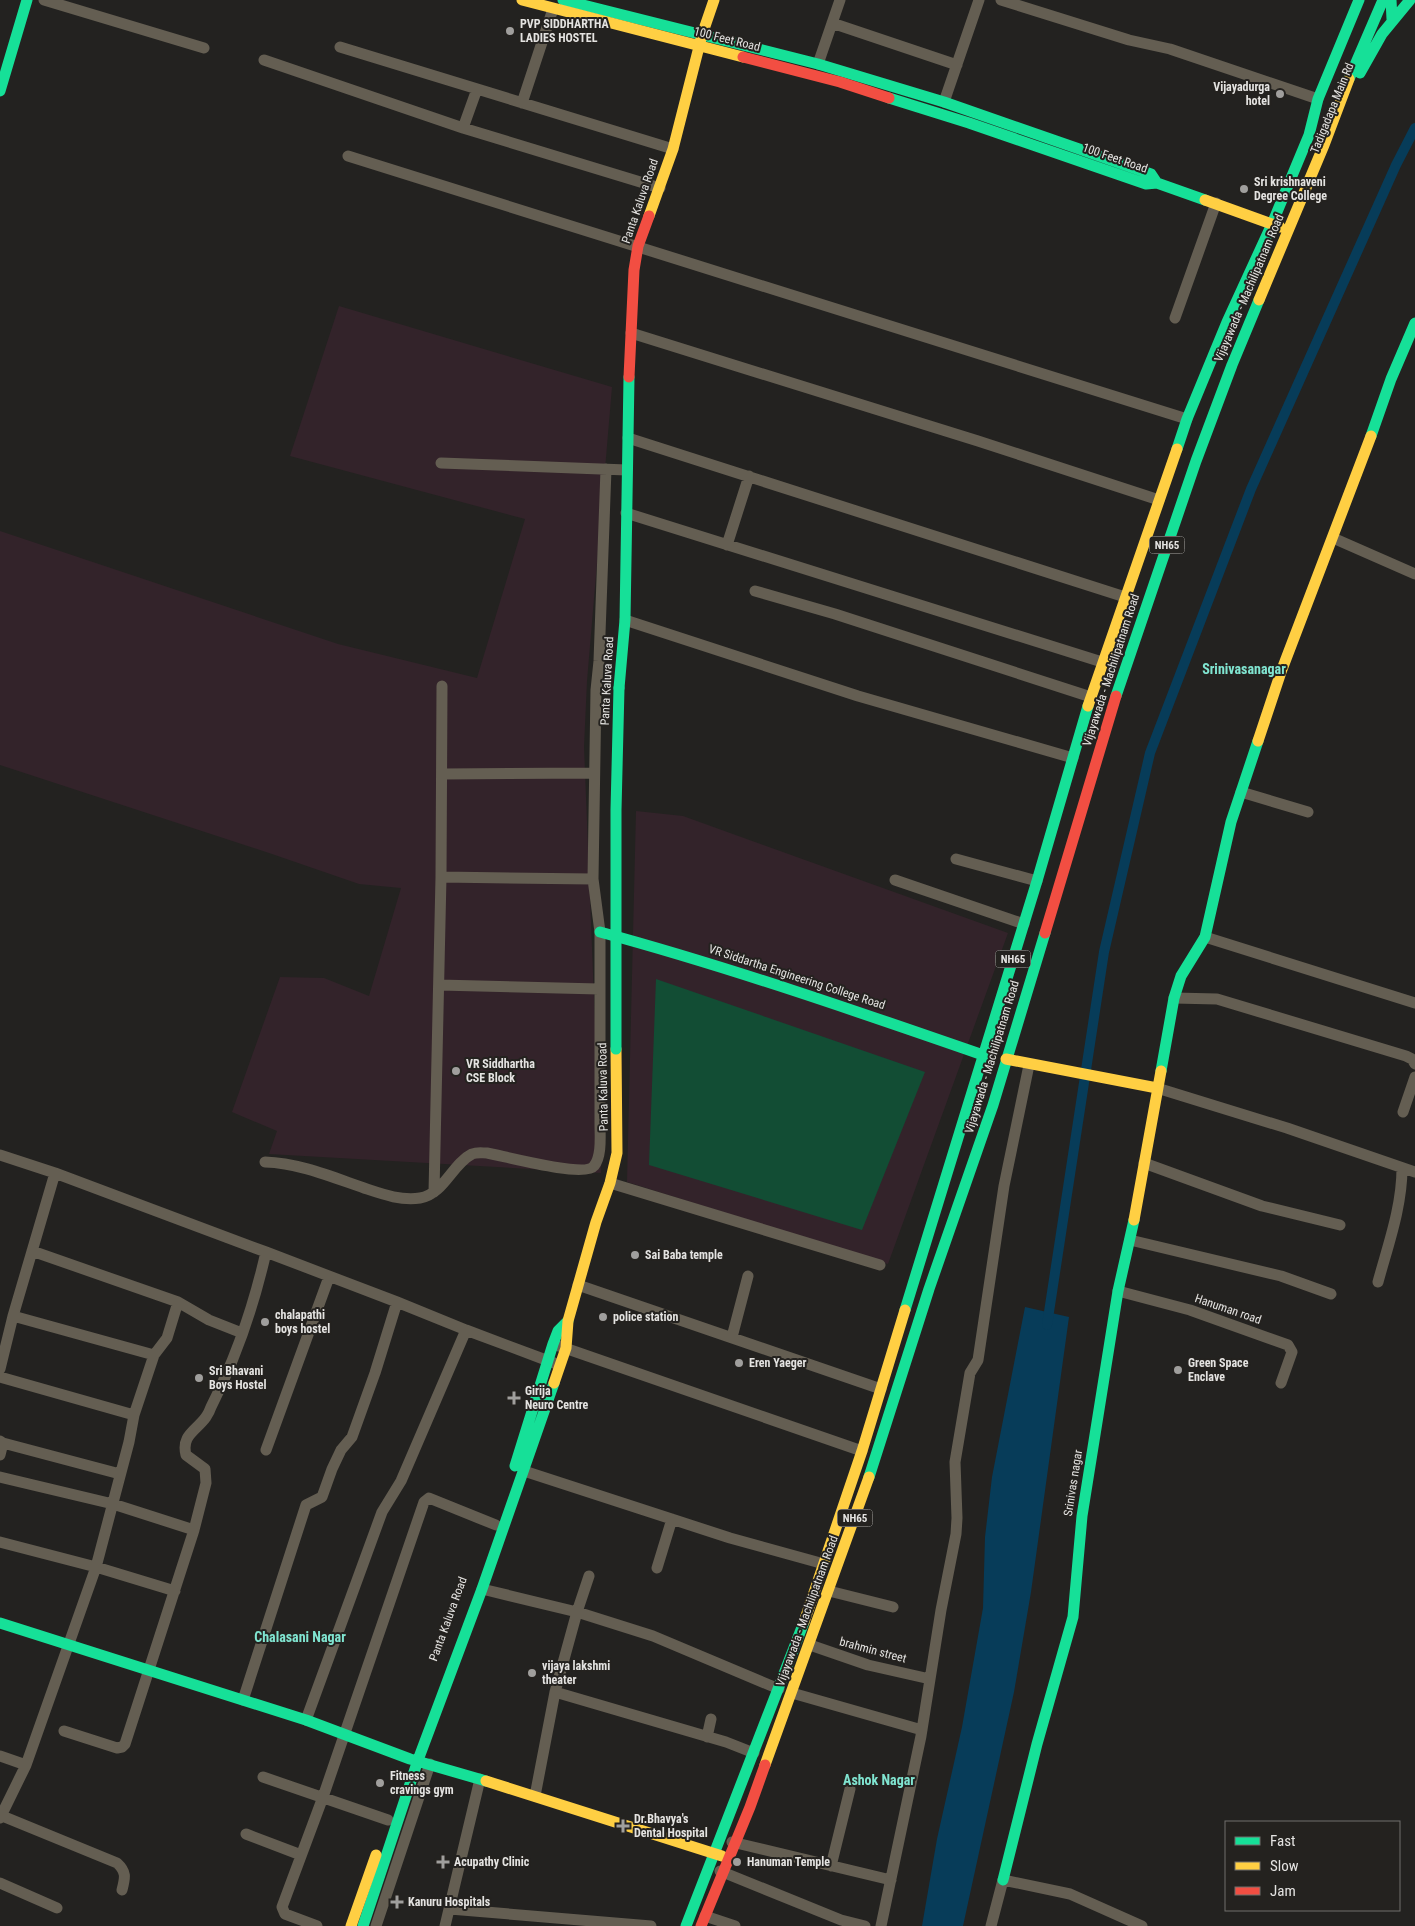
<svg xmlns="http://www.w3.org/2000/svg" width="1415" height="1926" viewBox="0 0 1415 1926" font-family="'Roboto Condensed',sans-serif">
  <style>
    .education { fill: #33232a }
    .pitch { fill: #124d34 }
    .water { fill: #073c59 }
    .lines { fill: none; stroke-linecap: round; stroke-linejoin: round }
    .canal { stroke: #073c59; stroke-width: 10 }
    .street { stroke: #645e52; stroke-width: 11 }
    .fast { stroke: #16e098; stroke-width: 11 }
    .slow { stroke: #ffcf43; stroke-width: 11 }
    .jam { stroke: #f24e42; stroke-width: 11 }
    .fast-bridge { stroke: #16e098; stroke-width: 11 }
    .poi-dot { fill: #a09f9d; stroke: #24221f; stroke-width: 2 }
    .labels { text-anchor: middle; stroke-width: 4; stroke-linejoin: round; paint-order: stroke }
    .shield { fill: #24221f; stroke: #aaa9a7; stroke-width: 1 }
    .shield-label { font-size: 11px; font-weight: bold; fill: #e4e3e1 }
    .poi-label { font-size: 12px; font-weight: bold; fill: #e4e3e1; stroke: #24221f; text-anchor: start }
    .street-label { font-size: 12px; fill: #e4e3e1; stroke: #24221f }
    .neighbourhood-label { font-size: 14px; font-weight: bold; fill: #80e5d1; stroke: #24221f }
  </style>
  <rect width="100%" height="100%" fill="#232220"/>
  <path class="education" d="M339 306 612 387 587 681 584 747 601 1173 269 1154 277 1131 232 1112 280 977 324 978 369 996 401 888 359 884 272 854 0 765V531L338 644 477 678 525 519 290 456Z
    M636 811 683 816 1008 933 888 1264 627 1182Z"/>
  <path class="pitch" d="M656 979 925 1072 862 1230 649 1165Z"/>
  <path class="water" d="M1025 1307 1069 1317 1031 1592 1014 1692 963 1926H922L937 1839 962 1727 983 1608 985 1537 992 1477Z"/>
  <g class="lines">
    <path class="canal" d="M1047 1325 1104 952 1150 753 1251 489 1396 165 1415 128"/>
    <path class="street" d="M44 0 204 48
      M1001 0 1129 40 1170 49 1318 99
      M832 23 957 65
      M340 47 673 149
      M264 60 463 128 660 188
      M818 64 840 0
      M944 102 979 0
      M522 103 553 9
      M463 128 477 89
      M348 156 1187 419
      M1175 318 1216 203
      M631 333 978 441 1159 500
      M628 438 1125 597
      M441 463 627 470
      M626 513 1102 662
      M1333 538 1415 574
      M727 545 749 476
      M755 591 835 614 1091 697
      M625 620 858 696 1073 758
      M443 774 594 773
      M1241 792 1308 812
      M956 859 1037 881
      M441 877 593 879
      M895 880 1024 924
      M1205 937 1415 1003
      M439 985 599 989
      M1174 998 1217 999 1406 1056 1412 1059 1415 1064
      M1157 1088 1287 1128 1415 1172
      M1403 1112 1415 1077
      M0 1155 55 1173 266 1252 397 1302 466 1330 554 1363
      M265 1162C299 1163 332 1177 364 1188 382 1194 401 1201 420 1198 444 1194 452 1164 472 1154 477 1152 482 1153 487 1153 504 1156 585 1178 594 1166 602 1156 600 1136 600 1124V932L593 879 596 690 599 661 606 469
      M1144 1163 1262 1206 1340 1225
      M610 1183 880 1265
      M434 1192 441 877 442 686
      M1130 1240 1281 1276 1331 1294
      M32 1251 178 1302 209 1320 242 1333
      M1378 1282C1388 1245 1402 1207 1402 1168
      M578 1285 881 1389
      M1118 1291 1190 1310 1288 1345 1292 1352 1281 1383
      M13 1316 154 1355 167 1338 178 1302
      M732 1337 748 1276
      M559 1346 862 1451
      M0 1369 13 1316 55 1173
      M0 1377 134 1415
      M0 1441 3 1443 0 1455
      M3 1443 120 1474
      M266 1450 329 1277
      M524 1471 730 1538 824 1564
      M0 1477 113 1504 194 1530
      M0 1542 96 1567 175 1591
      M657 1568 672 1519
      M482 1589 577 1612 653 1636 779 1689
      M829 1591 893 1607
      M810 1645 868 1665 930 1679
      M555 1692 726 1742 754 1753
      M792 1693 922 1730
      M243 1700 306 1505 322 1497 332 1469 341 1450 352 1437 375 1373 397 1302
      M306 1720 382 1512 401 1481 466 1330
      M64 1731 117 1748 122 1747 125 1744 194 1530 206 1483 205 1469 186 1455C181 1435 196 1431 206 1417 208 1414 210 1410 211 1407 236 1358 254 1305 266 1252
      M707 1737 711 1719
      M0 1756 26 1765
      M263 1777 388 1820
      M535 1796 555 1692 577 1612 589 1576
      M0 1815 117 1863C127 1872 125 1878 122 1890
      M0 1818 26 1765 96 1567 129 1442 134 1415 154 1355
      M246 1834 301 1855
      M732 1842 891 1880
      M831 1866 850 1789
      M720 1871 841 1920 865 1926
      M0 1883 57 1908
      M450 1909 651 1926
      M705 1916 735 1926
      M317 1926 285 1914 282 1907 323 1797 424 1502 429 1498 496 1525
      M376 1926 430 1764
      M445 1926 480 1779
      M881 1926 921 1736 941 1610 956 1534 957 1518 955 1462 970 1373 978 1360 1004 1186 1029 1065
      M991 1926 1003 1880 1070 1894 1142 1926"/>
    <path class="fast" d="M563 0 818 64 944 102 1151 174 1157 183
      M1391 0 1392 19
      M1360 73 1382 34 1410 0
      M1349 79 1383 0
      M0 91 27 0
      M889 98 969 123 1146 184 1157 183 1205 200
      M1371 436 1391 379 1415 323
      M1177 449 1187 419 1227 322 1272 224 1309 135 1318 99 1359 0
      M619 688 625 620 629 377
      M1116 696 1196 461 1232 365 1259 300
      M600 932C729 967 856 1011 983 1055
      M1161 1071 1174 998 1181 976 1205 937 1231 822 1258 741
      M905 1310 1037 881 1088 706
      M515 1466 553 1344 558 1331 568 1321
      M869 1477 929 1289 993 1105 1045 933
      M0 1623 306 1720 410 1759 486 1781
      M1003 1880 1037 1744 1073 1617 1082 1516 1118 1291 1134 1220
      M363 1926 418 1760 482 1589 554 1383
      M686 1926 804 1622"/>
    <path class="slow" d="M522 0 743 57
      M1205 200 1280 227
      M649 216 673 149 702 35 714 0
      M1259 300 1324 145 1349 79
      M1088 706 1177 449
      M1258 741 1281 672 1371 436
      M1006 1059 1157 1088
      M1134 1220 1161 1071
      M554 1383 566 1348 568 1321 596 1222 610 1183 617 1153 616 1049
      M804 1622 862 1451 905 1310
      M765 1765 869 1477
      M486 1781 722 1856
      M351 1926 376 1855"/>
    <path class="jam" d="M743 57 840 82 889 98
      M629 377 634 270 638 246 649 216
      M1045 933 1116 696
      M701 1926 750 1807 765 1765"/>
    <path class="fast-bridge" d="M616 1049V810L619 688"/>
  </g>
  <g class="poi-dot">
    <circle cx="510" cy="31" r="5"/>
    <circle cx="1280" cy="94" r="5"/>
    <circle cx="1244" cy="189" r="5"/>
    <circle cx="456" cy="1071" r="5"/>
    <circle cx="635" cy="1255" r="5"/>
    <circle cx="603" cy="1317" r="5"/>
    <circle cx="265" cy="1322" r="5"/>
    <circle cx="739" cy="1363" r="5"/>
    <circle cx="1178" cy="1370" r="5"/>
    <circle cx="199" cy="1378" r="5"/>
    <path d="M511.5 1390.5h5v5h5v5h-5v5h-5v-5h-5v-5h5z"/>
    <circle cx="532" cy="1673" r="5"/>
    <circle cx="380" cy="1783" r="5"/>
    <path d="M620.5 1818.5h5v5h5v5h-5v5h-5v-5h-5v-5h5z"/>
    <path d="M440.5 1854.5h5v5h5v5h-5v5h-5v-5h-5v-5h5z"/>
    <circle cx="737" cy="1862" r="5"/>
    <path d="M394.5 1894.5h5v5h5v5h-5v5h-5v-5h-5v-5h5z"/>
  </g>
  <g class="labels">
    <g class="shield">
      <rect x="1149.5" y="536.5" width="35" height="17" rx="4"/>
      <rect x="995.5" y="950.5" width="35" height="17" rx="4"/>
      <rect x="837.5" y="1509.5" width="35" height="17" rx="4"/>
    </g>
    <g class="shield-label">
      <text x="1167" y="549">NH65</text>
      <text x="1013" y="963">NH65</text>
      <text x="855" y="1522">NH65</text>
    </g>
    <g class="poi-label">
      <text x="520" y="28">PVP SIDDHARTHA<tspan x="520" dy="14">LADIES HOSTEL</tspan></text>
      <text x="1270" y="91" text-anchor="end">Vijayadurga<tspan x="1270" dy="14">hotel</tspan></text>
      <text x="1254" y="186">Sri krishnaveni<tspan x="1254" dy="14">Degree College</tspan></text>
      <text x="466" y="1068">VR Siddhartha<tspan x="466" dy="14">CSE Block</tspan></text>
      <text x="645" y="1259">Sai Baba temple</text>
      <text x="275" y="1319">chalapathi<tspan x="275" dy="14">boys hostel</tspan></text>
      <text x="613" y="1321">police station</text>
      <text x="749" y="1367">Eren Yaeger</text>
      <text x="1188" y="1367">Green Space<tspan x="1188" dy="14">Enclave</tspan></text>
      <text x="209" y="1375">Sri Bhavani<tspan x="209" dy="14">Boys Hostel</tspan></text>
      <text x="525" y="1395">Girija<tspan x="525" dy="14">Neuro Centre</tspan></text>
      <text x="542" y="1670">vijaya lakshmi<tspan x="542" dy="14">theater</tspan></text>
      <text x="390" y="1780">Fitness<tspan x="390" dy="14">cravings gym</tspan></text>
      <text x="634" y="1823">Dr.Bhavya's<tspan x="634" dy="14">Dental Hospital</tspan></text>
      <text x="454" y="1866">Acupathy Clinic</text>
      <text x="747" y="1866">Hanuman Temple</text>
      <text x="408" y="1906">Kanuru Hospitals</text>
    </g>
    <g class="street-label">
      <text transform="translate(727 39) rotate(14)" y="4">100 Feet Road</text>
      <text transform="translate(1332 108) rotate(-68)" y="4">Tadigadapa Main Rd</text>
      <text transform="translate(1115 158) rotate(19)" y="4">100 Feet Road</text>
      <text transform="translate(640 201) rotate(-71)" y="4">Panta Kaluva Road</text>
      <text transform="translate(1249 288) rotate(-67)" y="4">Vijayawada - Machilipatnam Road</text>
      <text transform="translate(1111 670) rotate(-72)" y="4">Vijayawada - Machilipatnam Road</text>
      <text transform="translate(607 681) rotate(-87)" y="4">Panta Kaluva Road</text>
      <text transform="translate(797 977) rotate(18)" y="4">VR Siddartha Engineering College Road</text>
      <text transform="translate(992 1057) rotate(-73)" y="4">Vijayawada - Machilipatnam Road</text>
      <text transform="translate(603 1087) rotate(-91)" y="4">Panta Kaluva Road</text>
      <text transform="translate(1228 1309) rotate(19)" y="4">Hanuman road</text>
      <text transform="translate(1073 1483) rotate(-81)" y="4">Srinivas nagar</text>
      <text transform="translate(807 1611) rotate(-70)" y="4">Vijayawada - Machilipatnam Road</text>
      <text transform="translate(448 1619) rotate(-70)" y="4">Panta Kaluva Road</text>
      <text transform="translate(873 1650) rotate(15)" y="4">brahmin street</text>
    </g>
    <g class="neighbourhood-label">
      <text x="1244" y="674">Srinivasanagar</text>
      <text x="300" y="1642">Chalasani Nagar</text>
      <text x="879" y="1785">Ashok Nagar</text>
    </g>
  </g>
  <rect x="1225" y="1821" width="175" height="90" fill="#24221f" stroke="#716f6d"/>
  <rect x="1235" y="1837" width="25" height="8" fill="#16e098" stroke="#716f6d"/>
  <text x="1270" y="1846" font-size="15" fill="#e4e3e1">Fast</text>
  <rect x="1235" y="1862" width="25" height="8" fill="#ffcf43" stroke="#716f6d"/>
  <text x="1270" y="1871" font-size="15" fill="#e4e3e1">Slow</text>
  <rect x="1235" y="1887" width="25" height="8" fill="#f24e42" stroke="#716f6d"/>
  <text x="1270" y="1896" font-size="15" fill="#e4e3e1">Jam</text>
</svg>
